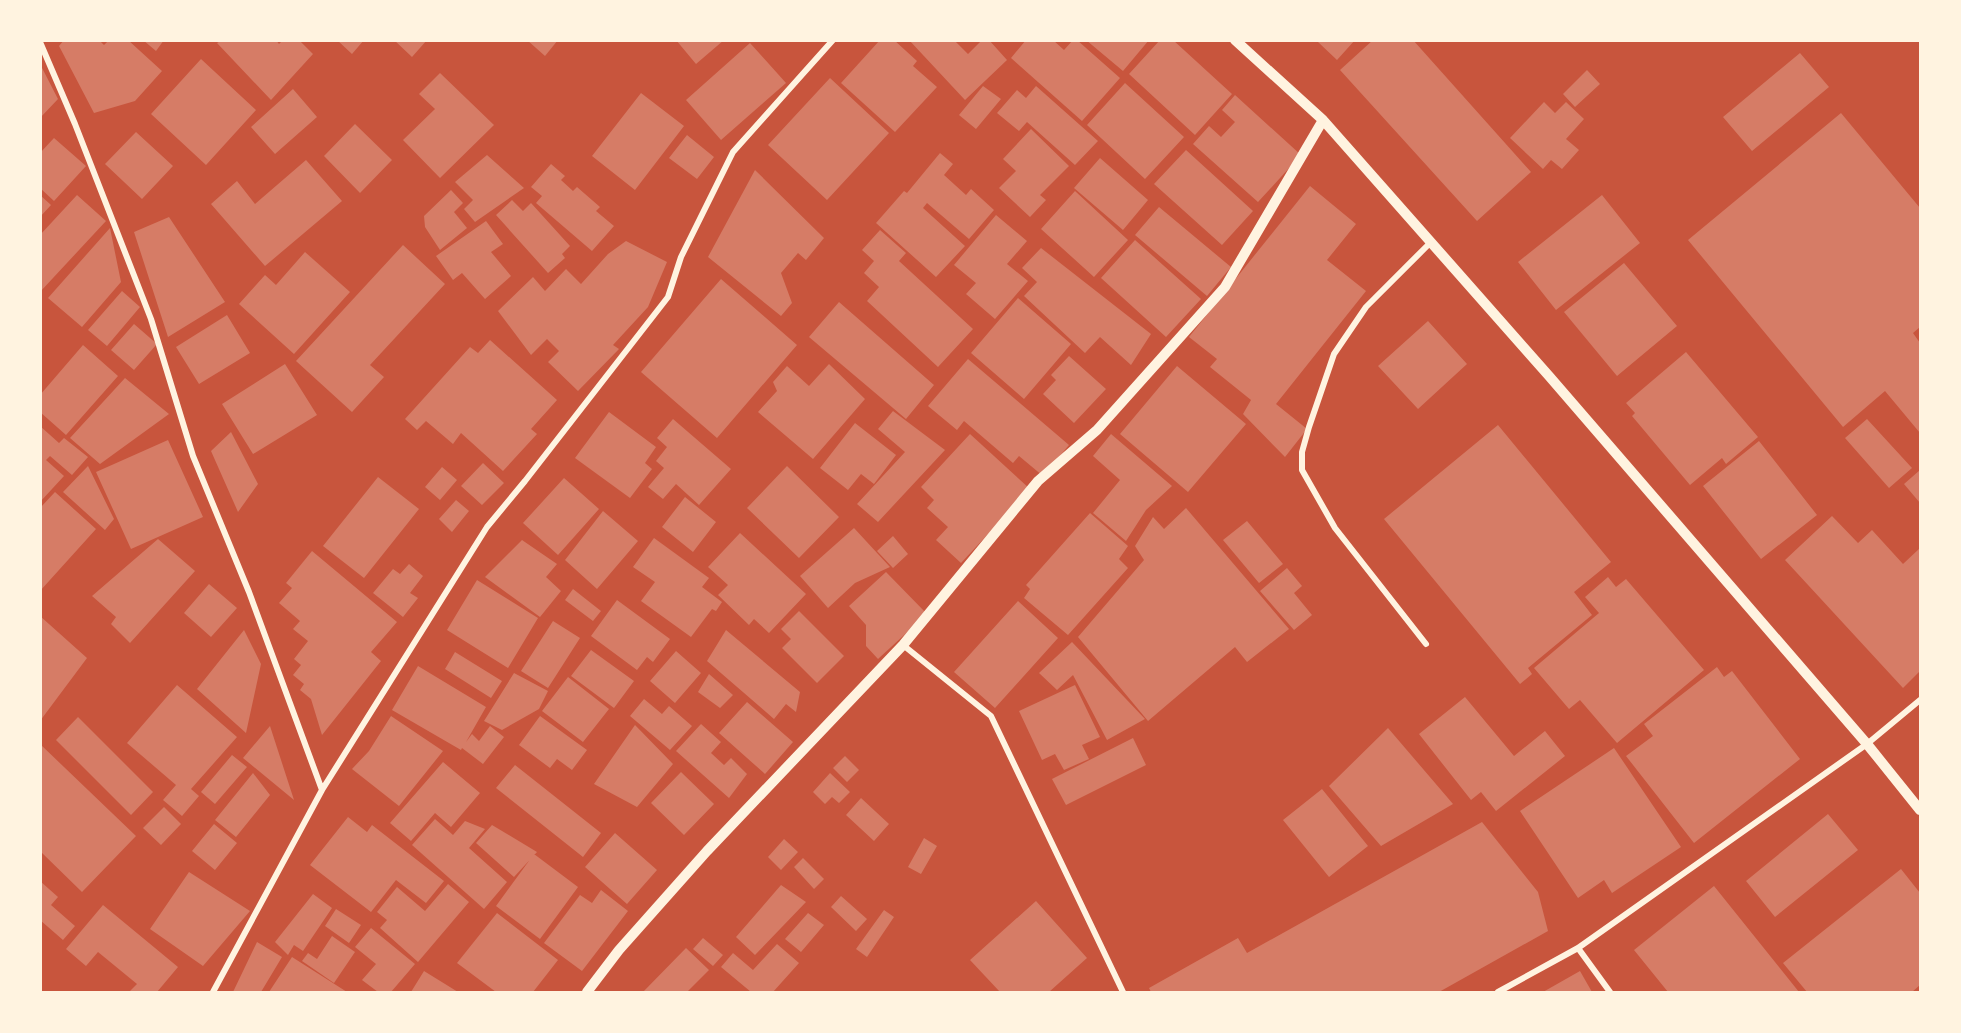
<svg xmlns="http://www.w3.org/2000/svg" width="1961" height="1033" viewBox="0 0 1961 1033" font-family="'Source Sans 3',sans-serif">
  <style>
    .building { fill: #d67c66 }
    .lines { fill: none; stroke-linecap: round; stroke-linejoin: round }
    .minor { stroke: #fff3e0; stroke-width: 6 }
    .tertiary { stroke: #fff3e0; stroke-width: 10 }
  </style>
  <rect width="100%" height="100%" fill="#c8553d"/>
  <path class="building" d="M64 40H99L104 45 109 40H128L162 71 135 101 94 113 59 46Z
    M143 40H164L156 51Z
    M222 40H276L279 44 283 40H299L313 54 271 100 217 43Z
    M337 40H364L352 54Z
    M394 40H427L412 57Z
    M527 40H558L545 56Z
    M676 40H724L696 64Z
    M880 40H894L917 61 913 66 937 87 895 132 841 83Z
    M909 40H954L968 54 982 40H989L1007 60 965 100Z
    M1026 40H1053L1064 50 1073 40H1077L1120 78 1082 121 1011 58Z
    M1086 40H1149L1123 71Z
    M1160 40H1173L1232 94 1195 135 1129 74Z
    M1320 40H1355L1337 60 1318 42Z
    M1373 40H1413L1531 172 1477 221 1340 70Z
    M750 43 786 83 721 140 686 100Z
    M1800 53 1829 87 1752 151 1723 117Z
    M201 59 256 110 206 165 151 114Z
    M40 64 58 99 40 118Z
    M1587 70 1600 84 1575 107 1563 94Z
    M440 73 494 125 440 178 403 140 435 109 419 94Z
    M830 78 889 133 827 200 768 145Z
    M1125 83 1184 137 1145 179 1087 125Z
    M983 86 1001 99 976 129 959 115Z
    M1036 86 1098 141 1075 165 1027 122 1019 131 997 113 1017 90 1026 98Z
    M293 89 317 117 275 154 251 127Z
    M641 93 684 126 635 190 592 156Z
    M1235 95 1301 155 1258 202 1193 144 1209 126 1221 137 1235 122 1222 110Z
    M1544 102 1555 113 1566 102 1584 119 1566 139 1579 150 1562 169 1551 160 1543 169 1510 138Z
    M1841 113 1920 208V327L1913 333 1920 343V433L1885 391 1843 427 1688 240Z
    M355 124 392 160 360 193 324 156Z
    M1031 129 1069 166 1040 195 1046 200 1030 217 999 188 1016 171 1003 159Z
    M136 132 173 166 142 199 105 164Z
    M687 135 714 157 697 179 669 158Z
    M54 138 86 166 54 201 40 188V153Z
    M1186 150 1253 211 1222 245 1154 184Z
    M940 153 953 164 944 175 966 195 971 189 994 210 969 239 927 203 923 208 965 246 936 277 876 223 904 191 907 193Z
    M487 155 524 188 475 222 464 209 473 200 455 182Z
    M1100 158 1148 200 1123 230 1074 188Z
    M306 160 342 201 265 266 211 204 237 181 255 204Z
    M551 164 565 176 561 180 573 191 577 187 600 207 596 211 614 226 592 251 536 203 542 196 531 187Z
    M755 170 824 238 806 260 798 253 781 273 792 303 781 316 708 257Z
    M1310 186 1356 224 1327 260 1366 291 1276 404 1307 429 1285 457 1243 414 1251 400 1210 367 1217 359 1189 337Z
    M451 190 463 203 454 212 467 228 440 250 425 227 424 216Z
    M1075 191 1128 240 1094 277 1041 229Z
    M40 195 51 205 40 217Z
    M77 195 106 221 40 292V235Z
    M1602 195 1640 243 1556 310 1518 262Z
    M512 200 523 211 531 203 570 246 562 254 565 258 548 273 496 215Z
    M1159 207 1231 267 1207 296 1135 235Z
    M996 215 1027 241 1007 264 1028 281 995 319 966 294 976 283 954 265Z
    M169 217 225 302 168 337 134 232Z
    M486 221 503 244 491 252 511 276 485 299 462 273 453 280 436 256Z
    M110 228 121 282 82 327 48 298Z
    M880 230 906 253 899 261 973 329 938 367 867 301 879 287 864 273 874 261 862 250Z
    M1135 240 1201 299 1166 337 1101 278Z
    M626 241 667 262 648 307 613 345 619 349 578 391 548 362 559 351 547 339 531 355 498 311 533 277 545 291 566 269 581 284 608 254Z
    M403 245 445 284 370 365 384 377 352 412 296 361Z
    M1041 248 1151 334 1131 365 1100 337 1085 353 1024 296 1037 282 1022 268Z
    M305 252 350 292 294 354 239 304 265 275 276 285Z
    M1624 263 1677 326 1617 376 1564 312Z
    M721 279 797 345 717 438 641 372Z
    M122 291 140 307 107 346 88 330Z
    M1018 298 1071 344 1024 399 971 353Z
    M839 302 934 385 906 419 809 337Z
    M227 315 250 353 199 384 176 347Z
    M1428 321 1467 364 1418 409 1378 366Z
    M134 324 157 344 134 370 111 350Z
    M490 340 557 400 531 429 537 434 503 471 461 433 453 444 426 421 417 430 405 419 470 347 478 353Z
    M83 345 118 376 66 435 40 412V395Z
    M1686 352 1758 437 1726 464 1722 458 1690 485 1632 416 1635 413 1626 403Z
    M1069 356 1106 389 1074 423 1043 394 1056 380 1051 375Z
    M968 359 1069 445 1043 476 1019 456 1013 463 964 421 957 430 928 406Z
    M285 364 317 415 253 454 222 404Z
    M829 364 865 399 813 459 758 412 777 391 773 382 787 366 809 386Z
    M1177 366 1246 424 1188 492 1120 434Z
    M125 378 169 414 100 464 70 438Z
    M893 411 945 450 878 522 857 504 905 452 878 429Z
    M609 412 656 447 645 463 652 469 630 498 575 458Z
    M673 419 731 469 699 505 676 484 663 499 648 487 664 468 656 461 667 447 657 438Z
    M1867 419 1912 468 1889 488 1845 438Z
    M855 423 896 455 874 484 861 474 848 490 820 468Z
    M1498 425 1611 562 1574 592 1592 615 1528 668 1532 674 1520 684 1384 519Z
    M40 426 59 443 64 438 88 457 72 475 50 456 46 460 64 476 40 502Z
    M231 432 258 484 238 512 211 451Z
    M970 434 1030 489 961 563 936 540 948 527 927 508 934 500 921 487Z
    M1111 434 1172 486 1146 510 1126 541 1093 513 1120 480 1093 456Z
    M168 440 203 517 131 549 96 472Z
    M1759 441 1817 515 1761 559 1703 486Z
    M483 463 504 483 482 505 461 486Z
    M88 466 114 519 105 530 63 492Z
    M787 466 839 517 799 558 747 508Z
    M442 467 457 480 440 500 425 487Z
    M1920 470V503L1904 484Z
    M378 477 419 509 364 578 323 546Z
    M564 478 599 509 558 555 523 523Z
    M55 492 96 529 40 591V508Z
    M685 497 716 522 693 552 662 527Z
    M456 500 469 511 452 532 439 519Z
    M1186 508 1289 629 1247 662 1235 647 1148 721 1078 637 1144 560 1135 546 1153 517 1164 529Z
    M603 511 638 541 597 589 565 560Z
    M1090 513 1128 546 1119 559 1128 568 1068 635 1024 598 1030 589 1026 585Z
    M1832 516 1858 543 1872 530 1903 564 1920 548V671L1903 688 1785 560Z
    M1247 521 1283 564 1259 583 1223 540Z
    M854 528 890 567 855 583 828 608 800 576Z
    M740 533 806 594 769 633 754 619 749 625 718 595 728 585 708 567Z
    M893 536 908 554 893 568 877 551Z
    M654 538 709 578 702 587 722 602 716 611 712 609 691 637 641 601 655 582 633 567Z
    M158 539 195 571 130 643 111 624 116 617 92 596Z
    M522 540 557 564 546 577 561 591 540 617 485 577Z
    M312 551 397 622 371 652 381 661 322 735 311 699 300 690 304 684 293 675 301 665 294 659 308 641 293 629 300 621 279 603 292 588 286 583Z
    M409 564 423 576 410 593 418 598 403 617 373 593 393 569 400 574Z
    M1287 568 1302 586 1294 593 1312 615 1294 630 1260 591Z
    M886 572 927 614 878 659 866 646V625L849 606Z
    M1608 577 1616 587 1626 579 1704 670 1617 743 1580 700 1569 709 1534 668 1599 613 1585 597Z
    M477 580 538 618 508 668 447 630Z
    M209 584 237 608 211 637 184 613Z
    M573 589 601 611 593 621 565 600Z
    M617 600 670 639 653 662 647 657 637 670 591 636Z
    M1018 601 1058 638 995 708 954 672Z
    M799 611 844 656 817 683 782 648 791 639 781 629Z
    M40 616 87 658 40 721Z
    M553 621 580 638 548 688 521 671Z
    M244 630 261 664 246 733 197 689Z
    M726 630 800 692 796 712 786 704 774 719 707 661Z
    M1072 642 1145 719 1107 740 1073 675 1057 690 1039 673Z
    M591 650 634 681 614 708 571 676Z
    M676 651 701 673 675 703 650 681Z
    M455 652 502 681 491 698 445 669Z
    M418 666 486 707 466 742 472 734 479 741 490 726 504 737 483 764 462 748 461 750 392 710Z
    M1717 667 1724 677 1732 671 1800 759 1694 843 1626 756 1653 736 1644 724Z
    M514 673 548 691 539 709 502 730 484 721Z
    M709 674 733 695 720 708 698 692Z
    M568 677 609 709 583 742 542 711Z
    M177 685 237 737 191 789 199 796 182 816 163 800 176 785 127 743Z
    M1075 685 1100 737 1082 745 1089 759 1064 770 1055 754 1042 760 1019 711Z
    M1465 697 1514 756 1545 731 1565 756 1496 811 1481 792 1471 800 1419 734Z
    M644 699 662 714 669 706 692 726 670 750 630 716Z
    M747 702 793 742 765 774 719 733Z
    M391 716 443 751 399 806 352 769 369 751Z
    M540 716 587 750 572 770 557 759 550 768 519 745Z
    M78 717 153 792 131 815 56 740Z
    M701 724 721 742 711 753 724 765 731 758 747 774 729 798 676 751Z
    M635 725 673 764 637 807 594 784Z
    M270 726 294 800 243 758Z
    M1388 728 1453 804 1381 846 1329 786Z
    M1133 738 1146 765 1066 805 1052 779Z
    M40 744 136 836 82 892 40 851Z
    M1614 748 1681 847 1612 893 1604 880 1578 898 1520 811Z
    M232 755 247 767 215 804 201 792Z
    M845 756 859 770 847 782 833 768Z
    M443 762 480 793 451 827 435 813 411 841 390 823Z
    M515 765 601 833 583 857 496 788Z
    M681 772 714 804 684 835 651 803Z
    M253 773 270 795 236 837 215 820Z
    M830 773 850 792 839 803 832 797 825 804 813 792Z
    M1322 789 1368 846 1329 877 1283 820Z
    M861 798 889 824 874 841 846 815Z
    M164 807 181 824 161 845 143 828Z
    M1828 814 1858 850 1775 917 1746 881Z
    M348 817 367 832 372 825 444 881 426 903 396 880 371 912 310 865Z
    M435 819 453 835 465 821 485 829 469 848 507 882 484 909 412 845Z
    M1482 822 1538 892 1548 931 1439 992H1151L1149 988 1238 938 1247 953Z
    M214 824 237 843 215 870 192 851Z
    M492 825 537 852 514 877 476 843Z
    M615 833 657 870 627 904 585 867Z
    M924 838 937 846 921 874 908 867Z
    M784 839 798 852 781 870 768 857Z
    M534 854 578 887 540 939 496 906Z
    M803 858 824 879 814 889 794 867Z
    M1901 869 1920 893V985L1912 992H1807L1783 963Z
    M189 872 250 911 203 966 150 929Z
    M40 881 58 897 51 905 75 926 63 940 40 920Z
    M448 884 469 902 418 962 380 928 387 920 377 912 397 887 425 911Z
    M781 885 806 902 755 955 736 937Z
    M1714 886 1799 992H1668L1634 950Z
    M601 890 628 911 582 971 544 943 580 895 592 903Z
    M313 894 332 908 303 951 294 945 288 955 275 942Z
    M841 896 867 919 856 931 831 907Z
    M1036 901 1087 958 1049 992H1000L970 960Z
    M103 905 178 967 157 992H129L137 984 98 952 86 966 66 949Z
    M336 909 361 925 349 943 325 926Z
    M884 910 894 917 867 957 856 949Z
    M497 913 558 960 533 992H496L457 963Z
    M808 913 824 925 801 952 785 939Z
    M371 928 415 964 391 992H378L362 980 376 964 355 947Z
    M332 936 355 952 334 983 302 961 308 953 317 959Z
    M703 938 723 955 713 966 693 949Z
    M257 942 282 957 261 992H233Z
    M777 944 799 963 773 992H751L721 967 733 953 753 970Z
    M686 948 709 970 687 992H643Z
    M292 957 347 992H269Z
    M424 971 458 992H411Z
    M1580 971 1592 992H1543Z"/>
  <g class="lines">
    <path class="minor" d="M40 42 75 124 151 319 193 456 249 592 322 790
      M1426 644 1335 528 1302 470V452L1309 427 1334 354 1366 307 1431 242
      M903 645 991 716 1123 992
      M1578 948 1610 992
      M213 992 322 790 487 527 525 481 668 297 681 257 733 152 833 40
      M1498 992 1578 948 1867 744 1920 700"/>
    <path class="tertiary" d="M1235 40 1323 120 1549 376 1867 744 1920 810
      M587 992 619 950 707 851 903 645 1038 481 1097 430 1225 287 1323 120"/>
  </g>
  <rect width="1961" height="1033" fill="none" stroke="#fff3e0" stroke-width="84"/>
</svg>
